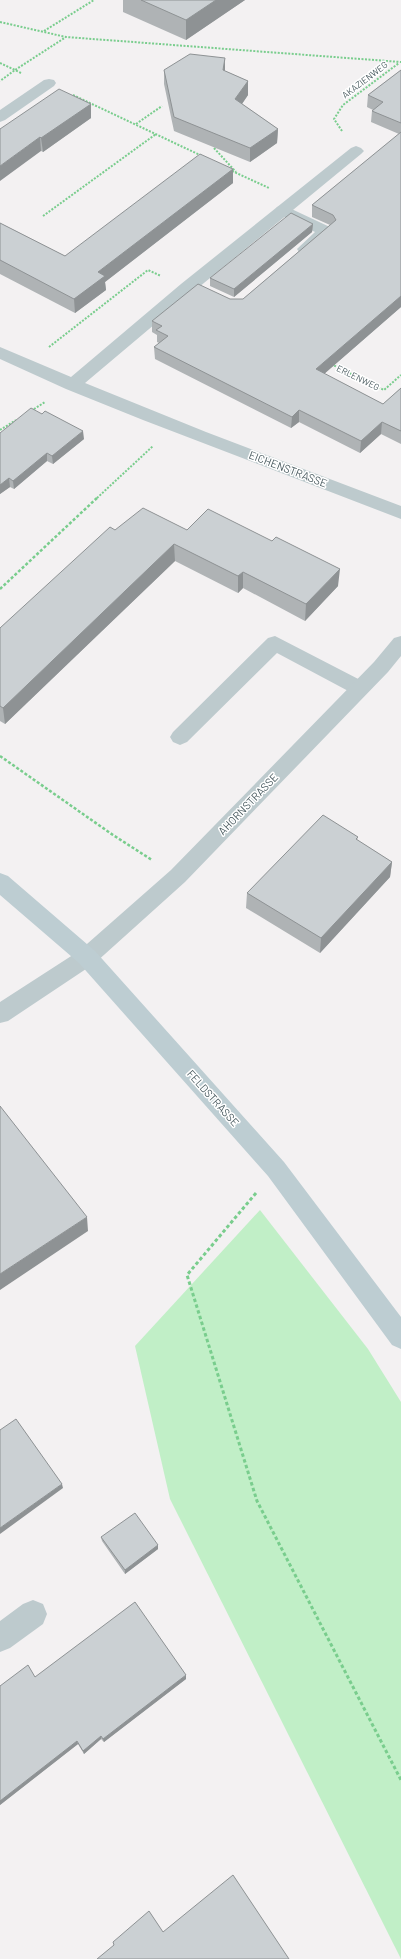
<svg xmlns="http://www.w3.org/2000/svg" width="401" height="1959" viewBox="0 0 401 1959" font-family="Barlow,sans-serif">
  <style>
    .green { fill: #c1efc7 }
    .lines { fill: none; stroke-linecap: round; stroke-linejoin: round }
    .path-far2 { stroke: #79cd8d; stroke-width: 2; stroke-dasharray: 2 1.5; stroke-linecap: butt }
    .path-far1 { stroke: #79cd8d; stroke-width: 2.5; stroke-dasharray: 3 2; stroke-linecap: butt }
    .path { stroke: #79cd8d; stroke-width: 3; stroke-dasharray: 3.5 2.5; stroke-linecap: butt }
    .service { fill: #bdcacd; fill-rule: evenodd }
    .minor { fill: #bdcacd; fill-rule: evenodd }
    .secondary { fill: #bdcdd2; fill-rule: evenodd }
    .wall { fill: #afb3b5 }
    .shaded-wall { fill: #8e9294 }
    .building { fill: #cbd0d3; stroke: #8e9294 }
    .labels { text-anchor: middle; stroke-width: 3; stroke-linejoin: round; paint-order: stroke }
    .far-street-label { font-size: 9px; fill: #495a5f; stroke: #fff }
    .street-label { font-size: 11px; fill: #495a5f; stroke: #fff }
  </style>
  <rect width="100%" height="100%" fill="#f3f1f2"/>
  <path class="green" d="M260 1210 368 1349 401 1402V1959L170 1499 135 1346Z"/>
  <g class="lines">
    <path class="path-far2" d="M0 22 66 37 401 62
      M44 31 94 0
      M0 63 15 70 0 81
      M21 73 15 70 66 37
      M73 95 202 156
      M136 124 162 106
      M342 131 334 119 343 105 399 63
      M214 148 236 172
      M232 171 269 188
      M43 216 156 134
      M49 347 148 270 161 276
      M331 364 384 390 401 375
      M31 411 45 402
      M0 430 16 420
      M97 498 153 446"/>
    <path class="path-far1" d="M0 589 98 497
      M0 756 113 835 152 860"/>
    <path class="path" d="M256 1193 187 1275 257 1501 401 1780"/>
    <path class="service" d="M283 205 332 228 334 231C327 241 312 256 299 252L297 249 315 232 277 213 275 210 277 207Z
      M275 636 366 683 369 688 366 693 359 695 352 693 277 653 187 742 180 745 173 742 170 737 173 732 268 638Z"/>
    <path class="minor" d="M49 79 54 80 56 83 54 86 5 120 0 122V110L44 80Z
      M356 146 361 148 364 151 361 154 193 292 85 383 206 432 401 506V519L143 420 66 389 0 359V347L71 377 181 284 351 148Z
      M401 636V656L388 672 185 882 95 963 8 1021 0 1023V1002L79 951 171 870 374 662 394 638Z
      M33 1600 43 1604 47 1614 43 1624 10 1648 0 1652V1621L23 1604Z"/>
    <path class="secondary" d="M0 873 8 876 95 951 284 1162 401 1317V1349L392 1345 268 1176 79 963 0 895Z"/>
  </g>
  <path class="wall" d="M123 0H245L186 40 123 12Z
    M225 58V71L248 81V95L242 104 278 129 277 143 250 162 174 131 164 84V70Z
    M401 70V307L324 374 383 404 401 388V444L381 434 360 453 299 422 291 428 155 359 154 347 159 343 157 342V335L152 332V321L230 299H243L330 225 312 217V205L399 134 371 122 372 111 373 110 367 107 368 95Z
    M91 104V118L43 152 0 129Z
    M233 169V183L105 282 106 290 75 313 0 274V223L65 256Z
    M313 224 312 232 234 297 210 286V278Z
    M0 433 84 439 53 464 47 461 14 489 10 487 0 494Z
    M115 530H187L338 586 305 621 243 588 238 593 175 561 5 724 0 721V628Z
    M358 837 357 840 392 862 390 877 320 953 246 908 247 893Z
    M101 1537 158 1545V1549L125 1574 102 1541Z
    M35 1677 186 1679 104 1742 101 1739 84 1754 78 1744 0 1805V1686Z"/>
  <path class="shaded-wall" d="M216 0H245L186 40V20Z
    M225 58V72L223 70Z
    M248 81V95L235 114V99Z
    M91 104V118L43 152 41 138Z
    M278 129 277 143 250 162V148Z
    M40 137 41 151 0 181V166Z
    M233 169V183L105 282 106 290 75 313 74 299 98 272Z
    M313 224 312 232 234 297V289Z
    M401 296V307L316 381V369Z
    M299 410V422L291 428 292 417Z
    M382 422 381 434 360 453 361 441Z
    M83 431 84 439 53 464 52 456Z
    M47 453V461L14 489 13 481Z
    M9 478 10 487 0 494V485Z
    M174 544 175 561 5 724 3 708Z
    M340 569 338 586 305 621 306 604Z
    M243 572V588L238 593V576Z
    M392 862 390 877 320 953 321 938Z
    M87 1217 88 1231 0 1290V1274Z
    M62 1484 63 1488 0 1534V1528Z
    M158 1545V1549L125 1574V1570Z
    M186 1675V1679L104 1742 103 1739Z
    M101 1736V1739L84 1754 83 1751Z
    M77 1741 78 1744 0 1805V1801Z"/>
  <path class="building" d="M141 0H216L186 20Z
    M190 54 225 58 223 70 248 81 235 99 278 129 250 148 174 117 164 70Z
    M401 70V123L372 111 383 102 368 95Z
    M59 89 91 104 41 138 40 137 0 166V129Z
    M401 132V296L316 369 383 404 401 388V431L382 422 361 441 299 410 292 417 154 347 168 336 156 330 162 326 152 321 198 284 230 299H243L336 220 333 215 312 205Z
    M200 154 233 169 98 272 105 276 74 299 0 260V223L65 256Z
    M291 213 313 224 234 289 210 278Z
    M31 408 42 414 45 411 83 431 52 456 47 453 13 481 9 478 0 485V433Z
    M143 508 187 530 208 509 272 541 276 537 340 569 306 604 243 572 238 576 174 544 3 708 0 706V628L110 527 115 530Z
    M323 815 358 837 356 839 392 862 321 938 247 893Z
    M0 1106 87 1217 0 1274Z
    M16 1419 62 1484 0 1528V1430Z
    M135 1513 158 1545 125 1570 101 1537Z
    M135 1602 186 1675 103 1739 101 1736 83 1751 77 1741 0 1801V1686L28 1665 35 1677Z
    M233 1875 289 1959H97L114 1945 113 1942 149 1911 163 1932Z"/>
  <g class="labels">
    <g class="far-street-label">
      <text transform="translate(365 80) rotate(-37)" y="3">AKAZIENWEG</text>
      <text transform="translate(358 378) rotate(26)" y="3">ERLENWEG</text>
    </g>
    <g class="street-label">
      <text transform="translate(288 469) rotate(21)" y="4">EICHENSTRASSE</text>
      <text transform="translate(248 804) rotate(-46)" y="4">AHORNSTRASSE</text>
      <text transform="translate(213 1098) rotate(48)" y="4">FELDSTRASSE</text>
    </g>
  </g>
</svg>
